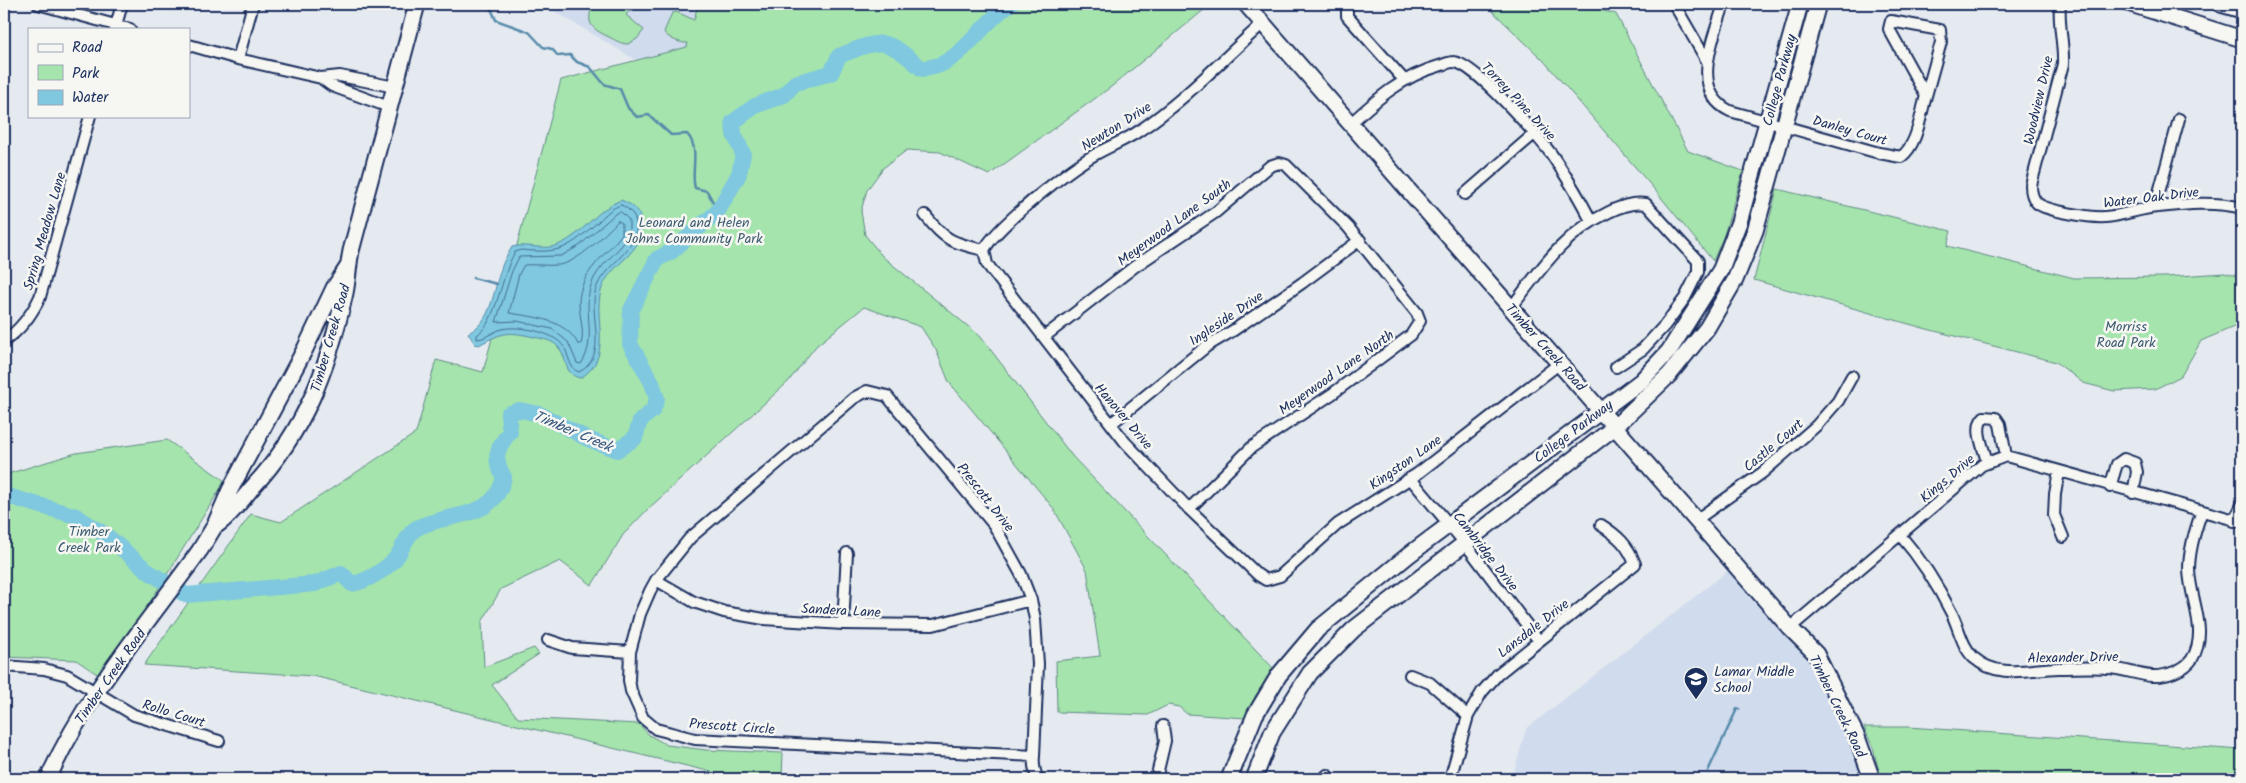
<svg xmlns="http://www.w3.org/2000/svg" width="2246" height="783" viewBox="0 0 2246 783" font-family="Kalam,sans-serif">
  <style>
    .built { fill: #d0dbed }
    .green { fill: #a5e4ac; stroke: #608a85 }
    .water { fill: #7fc8df; stroke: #578bab }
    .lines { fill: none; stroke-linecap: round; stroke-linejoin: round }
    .shore { stroke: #436c92; stroke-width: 1 }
    .stream { stroke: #578bab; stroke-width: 2.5 }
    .river { stroke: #7fc8df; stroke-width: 16 }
    .street-casing { stroke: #1b2f5e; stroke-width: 14 }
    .secondary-casing { stroke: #1b2f5e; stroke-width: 19 }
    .street { stroke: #f6f6f2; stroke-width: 10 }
    .secondary { stroke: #f6f6f2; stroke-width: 15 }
    .labels { text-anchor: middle; stroke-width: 5; stroke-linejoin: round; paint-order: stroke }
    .street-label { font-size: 14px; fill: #1b2f5e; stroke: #f6f6f2 }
    .park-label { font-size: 14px; fill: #3e5c72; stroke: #f6f6f2 }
    .poi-label { font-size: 14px; fill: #1b2f5e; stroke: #f6f6f2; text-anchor: start }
    .water-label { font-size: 15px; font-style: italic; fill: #34557e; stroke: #f6f6f2 }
  </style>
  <rect width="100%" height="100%" fill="#e5eaf0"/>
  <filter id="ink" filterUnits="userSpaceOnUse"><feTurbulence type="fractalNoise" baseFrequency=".02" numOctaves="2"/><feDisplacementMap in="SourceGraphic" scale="10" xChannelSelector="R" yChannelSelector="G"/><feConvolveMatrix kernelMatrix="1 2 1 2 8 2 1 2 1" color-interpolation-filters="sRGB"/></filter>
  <g filter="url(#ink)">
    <path class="built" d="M542 4H698L687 47 636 60Z
      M1729 570 1802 653 1815 671 1861 771 1862 779H1512L1526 729Z"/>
    <path class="green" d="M593 4H634L626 15 644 30 637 39 628 44C621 44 615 40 609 37 592 29 585 24 593 4Z
      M698 4H1211L1111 87 989 175 940 152 907 150 883 168 867 190 861 211 865 235 883 257 980 336 1073 457 1275 670 1256 695 1246 718 1187 714 1179 707 1168 705 1148 715 1057 712 1056 661 1100 656 1087 570 1054 509 949 382 936 350 921 327 864 307 816 346 788 382 648 509 623 535 592 585 560 561 501 589 482 622 484 667 534 648 539 654 492 685 518 718 639 724 649 735 667 745 706 750 783 753 782 779H741L313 676 144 665 251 514 281 522 416 433 436 360 483 372 561 80 687 47 688 43C681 44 667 38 664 32L672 13 677 12 694 20Z
      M1485 4H1577L1616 14 1688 151 1743 171 1724 235 1713 261 1654 189 1543 60Z
      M1777 189 1951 231 1947 246 2074 278 2165 277 2224 273 2242 277V319L2236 326 2201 341 2181 376 2155 389 2114 391 2083 383 2056 362 1923 328 1754 280Z
      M167 440 225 481 103 678 76 660 4 657V475L76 453Z
      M1864 727H1908L2242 750V779H1881L1873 748Z"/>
    <path class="water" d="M621 200C631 204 639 209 641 221 646 255 609 262 601 291 593 320 614 359 580 378 563 374 568 359 559 348 553 340 543 339 534 337 508 331 503 332 479 345L475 344 468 333C492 322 493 291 501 269 503 261 508 254 512 247 526 243 544 251 558 245 583 235 596 209 621 200Z"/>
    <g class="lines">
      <path class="shore" d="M621 205C629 209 634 213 636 222 641 249 607 262 597 286 586 311 611 356 579 372 569 369 569 355 564 347 555 332 518 325 502 329 494 331 485 339 477 339V335C497 322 501 275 515 252L521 250C563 254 568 248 599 221 606 214 611 208 621 205Z
        M621 212 629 220V236C618 253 598 265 591 285 582 312 598 339 581 364L577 363 568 342 552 329 517 321 496 322 512 271 519 257 561 256 579 246 615 214Z
        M618 221 622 223V234C606 255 580 272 579 302 579 316 585 331 581 344H578C565 319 534 317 509 313L519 274 524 265C535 264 547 266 559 265 579 262 604 235 618 221Z"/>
      <path class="stream" d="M489 4 496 20 529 32 543 47 552 49 558 56 570 55 577 62 590 67 604 84 620 89 628 108 637 117 649 115 671 135 687 134C701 149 690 171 695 188L707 191 718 211
        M473 278 497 284
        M1708 771 1737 709H1739"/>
      <path class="river" d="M4 495 76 516 107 536 149 572 186 595 315 584 341 573 352 584C367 581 384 571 395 559 402 551 407 533 417 528 450 511 494 522 504 477 492 457 497 448 510 432L508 414 519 410 540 414 588 439 617 450 635 438 640 421 653 410 657 399 652 383 630 344 631 310 657 259 671 252 718 211 739 174 743 154 734 134 733 122 755 106 784 95 795 83 831 73 839 56C883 38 885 37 922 69 928 67 936 67 942 64 969 50 985 21 1010 4"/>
      <defs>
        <path id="street" d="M38 4 130 29
          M1347 4V16L1404 80
          M1674 4 1707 61
          M1724 4C1715 35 1688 91 1730 111L1879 153 1901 157C1918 144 1920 116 1926 96
          M2060 4C2058 24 2064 44 2063 64L2031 185C2031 192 2032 198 2037 203 2046 211 2092 218 2105 217 2123 216 2140 208 2158 207 2186 204 2214 201 2242 208
          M1891 21 1940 30 1941 42 1926 96 1889 29Z
          M115 29 122 4
          M189 45 238 59 321 78 340 76 395 87
          M238 59 253 4
          M321 78 332 86 389 107
          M1350 124C1377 99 1403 76 1439 66 1443 65 1449 62 1453 62 1473 61 1539 138 1552 155 1564 173 1582 202 1591 221
          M1465 194 1534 134
          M2155 207 2179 119
          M925 215C945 241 953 243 984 250
          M984 250 987 264 1125 442 1189 509 1258 575 1266 580 1280 576 1338 524 1417 474 1560 363
          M984 250C998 225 1069 169 1096 154 1110 146 1126 140 1139 131 1184 101 1222 60 1262 24
          M1511 308C1541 269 1563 234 1609 212 1621 206 1634 202 1646 204L1698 261V272L1685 298 1665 325 1643 349 1616 367
          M1044 337 1134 267 1216 212 1270 166 1279 163 1286 165 1348 227 1417 313 1420 321 1411 335 1332 394 1252 447 1189 509
          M4 341C20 330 32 314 40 297L90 116
          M1112 423 1207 346 1234 330 1302 283 1360 240
          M1987 462C1984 448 1973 428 1984 417L1996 418 2000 424 2006 456
          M2059 472 2055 494 2054 515 2063 537
          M1410 478 1464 542 1539 641
          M2110 487 2117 464 2124 459 2135 463 2137 472 2133 493
          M1696 520 1762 473 1816 426 1838 401 1852 376
          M2234 521 2242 505
          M1900 535C1921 559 1938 586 1952 614 1959 628 1962 647 1974 658 1998 679 2029 669 2058 668 2074 668 2091 667 2107 668 2122 668 2137 675 2152 676 2165 677 2185 670 2192 659 2209 631 2190 600 2189 570 2189 550 2195 530 2202 511
          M656 580 694 602 724 612 764 619 843 624 933 625 1031 600
          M843 624 847 553
          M1790 628 1982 465 2006 456 2242 522
          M548 640 572 648 630 652
          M4 666 44 669 67 675 134 715 219 741
          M1410 675 1430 683 1468 716
          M1034 756 695 739 656 729 643 718 631 691 629 680 630 652 640 614 650 591 656 580 690 538 854 398 867 391 887 396 994 525 1021 574 1031 600 1035 619 1038 664 1034 756C1033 765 1034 771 1038 779
          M1156 779 1165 741 1163 726
          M1324 779 1327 775
          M1450 779 1468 716 1482 692 1498 674 1635 564C1628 545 1618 536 1601 525"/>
        <path id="secondary" d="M1246 4 1790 628 1816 654 1857 737 1872 779
          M2131 4 2242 39
          M2221 4 2242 10
          M217 525C231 515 240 502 251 489 305 431 328 369 345 293 348 279 348 265 351 251L417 4
          M48 779C85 695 147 624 200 550L214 527 230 490 305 349 334 288 349 265
          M1229 779 1255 715 1279 675 1318 629 1410 554 1641 381 1669 351 1721 269 1739 222 1800 4
          M1254 779 1272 733 1310 673 1354 629 1616 426 1669 375 1707 328 1735 280 1755 231 1818 4"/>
      </defs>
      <use href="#street" class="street-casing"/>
      <use href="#secondary" class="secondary-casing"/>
      <use href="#street" class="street"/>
      <use href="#secondary" class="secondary"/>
    </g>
  </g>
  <defs>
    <symbol id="school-pin" viewBox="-11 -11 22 30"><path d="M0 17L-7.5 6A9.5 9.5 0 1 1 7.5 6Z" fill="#1b2f5e" stroke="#f6f6f2"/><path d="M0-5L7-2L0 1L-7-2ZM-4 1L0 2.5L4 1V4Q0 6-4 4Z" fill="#fff"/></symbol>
  </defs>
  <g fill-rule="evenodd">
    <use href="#school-pin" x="1682" y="665" width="28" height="38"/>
  </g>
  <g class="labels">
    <g class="street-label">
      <text transform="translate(1779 80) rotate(-75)" y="5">College Parkway</text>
      <text transform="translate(2038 100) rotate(-77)" y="5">Woodview Drive</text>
      <text transform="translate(1519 101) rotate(47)" y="5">Torrey Pine Drive</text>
      <text transform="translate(1116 126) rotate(-32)" y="5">Newton Drive</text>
      <text transform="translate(1850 130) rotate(16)" y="5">Danley Court</text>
      <text transform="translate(2151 197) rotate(-7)" y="5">Water Oak Drive</text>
      <text transform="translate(1174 222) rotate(-36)" y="5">Meyerwood Lane South</text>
      <text transform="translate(44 231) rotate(-74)" y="5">Spring Meadow Lane</text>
      <text transform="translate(1226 318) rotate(-34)" y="5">Ingleside Drive</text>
      <text transform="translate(330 338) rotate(-74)" y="5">Timber Creek Road</text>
      <text transform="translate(1546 347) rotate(48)" y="5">Timber Creek Road</text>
      <text transform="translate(1336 372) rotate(-35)" y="5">Meyerwood Lane North</text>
      <text transform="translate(1124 416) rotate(50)" y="5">Hanover Drive</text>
      <text transform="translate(1573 431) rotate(-37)" y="5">College Parkway</text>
      <text transform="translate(1773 445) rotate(-40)" y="5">Castle Court</text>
      <text transform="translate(1405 462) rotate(-35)" y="5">Kingston Lane</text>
      <text transform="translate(1947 478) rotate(-40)" y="5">Kings Drive</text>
      <text transform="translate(986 497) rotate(52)" y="5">Prescott Drive</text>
      <text transform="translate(1486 551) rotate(52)" y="5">Cambridge Drive</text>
      <text transform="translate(841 610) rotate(3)" y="5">Sandera Lane</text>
      <text transform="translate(1533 628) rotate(-38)" y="5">Lansdale Drive</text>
      <text transform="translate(2073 657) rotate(-1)" y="5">Alexander Drive</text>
      <text transform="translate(110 676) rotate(-55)" y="5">Timber Creek Road</text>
      <text transform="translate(1838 706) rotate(64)" y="5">Timber Creek Road</text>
      <text transform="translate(174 713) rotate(17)" y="5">Rollo Court</text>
      <text transform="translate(732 726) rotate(4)" y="5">Prescott Circle</text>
    </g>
    <g class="park-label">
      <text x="694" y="227">Leonard and Helen<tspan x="694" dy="16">Johns Community Park</tspan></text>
      <text x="2126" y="331">Morriss<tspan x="2126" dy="16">Road Park</tspan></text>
      <text x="89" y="536">Timber<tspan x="89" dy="16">Creek Park</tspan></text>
    </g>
    <g class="poi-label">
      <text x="1714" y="676">Lamar Middle<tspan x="1714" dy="16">School</tspan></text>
    </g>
    <g class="water-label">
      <text transform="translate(573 431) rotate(23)" y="5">Timber Creek</text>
    </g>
  </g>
  <rect width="2246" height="783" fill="none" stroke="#f6f6f2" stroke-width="20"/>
  <rect x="10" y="10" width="2226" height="763" fill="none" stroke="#1b2f5e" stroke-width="2" filter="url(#ink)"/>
  <rect x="28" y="28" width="162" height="90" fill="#f6f6f2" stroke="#9ea6b7"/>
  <rect x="38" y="44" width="25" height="8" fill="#f6f6f2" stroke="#9ea6b7"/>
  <text x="72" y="52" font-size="15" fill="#1b2f5e">Road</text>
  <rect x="38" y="65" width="25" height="15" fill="#a5e4ac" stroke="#9ea6b7"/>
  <text x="72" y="78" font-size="15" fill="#1b2f5e">Park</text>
  <rect x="38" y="90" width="25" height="15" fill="#7fc8df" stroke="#9ea6b7"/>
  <text x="72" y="102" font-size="15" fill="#1b2f5e">Water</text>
</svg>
